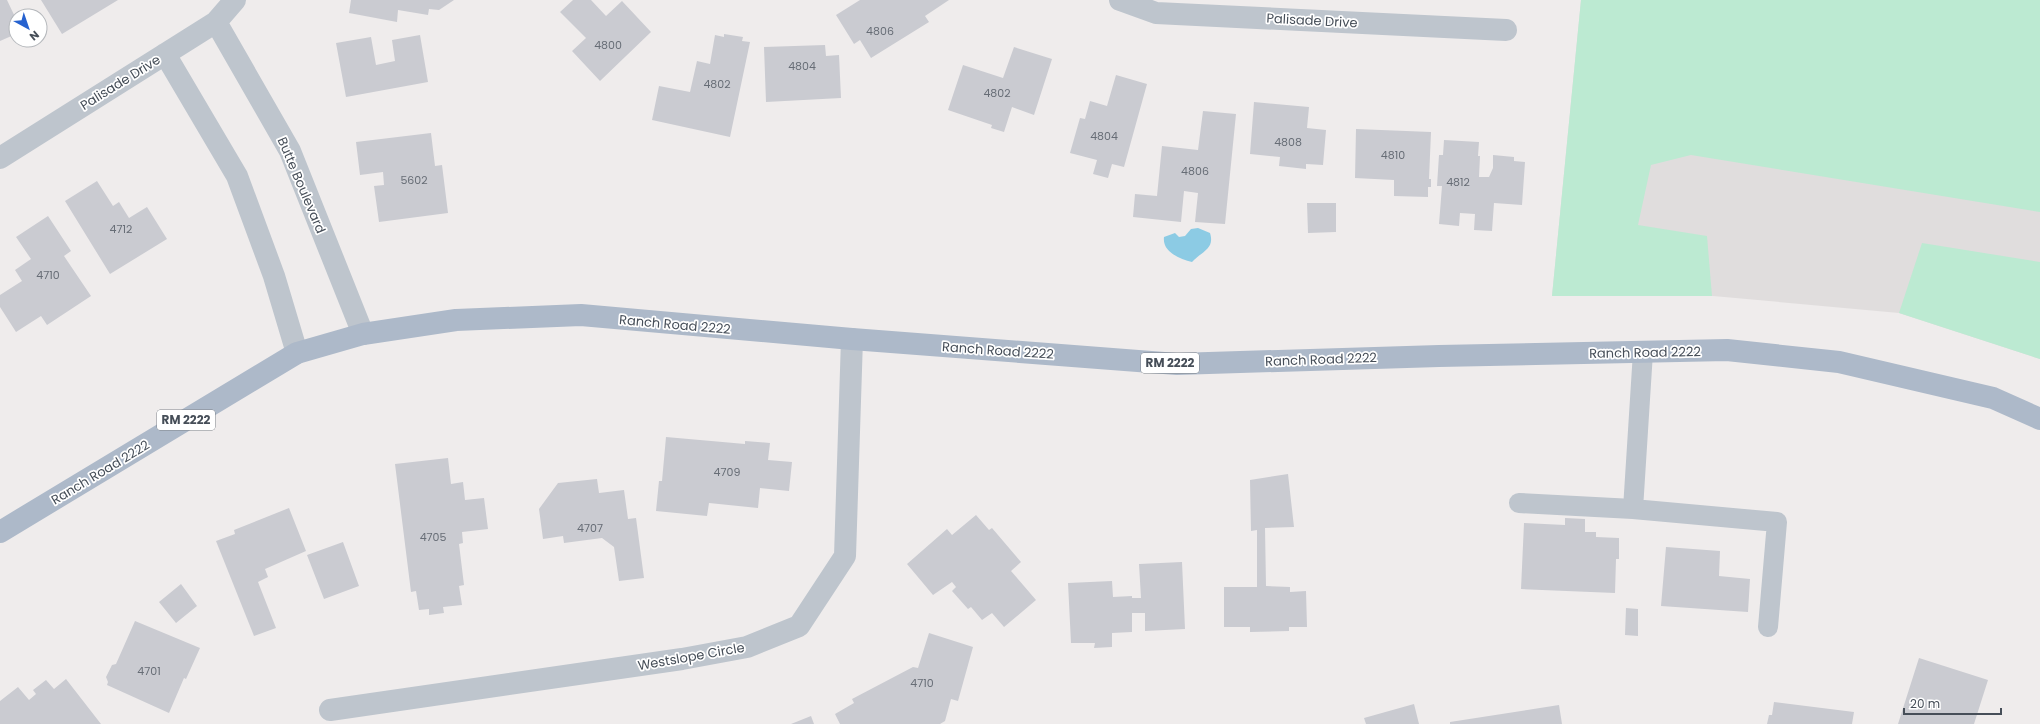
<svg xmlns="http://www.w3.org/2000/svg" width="2040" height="724" viewBox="0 0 2040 724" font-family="Poppins,sans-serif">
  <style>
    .education { fill: #e0dddd }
    .green { fill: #bcead2 }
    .water { fill: #8ccbe4 }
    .building { fill: #cacbd1 }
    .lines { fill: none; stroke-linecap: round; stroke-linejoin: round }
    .service { stroke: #bec5cd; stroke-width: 20 }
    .minor { stroke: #bec5cd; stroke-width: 22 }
    .primary { stroke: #adb9c9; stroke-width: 22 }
    .labels { text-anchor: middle; stroke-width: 3.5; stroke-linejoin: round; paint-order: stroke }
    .number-label { font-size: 11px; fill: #676d76 }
    .shield { fill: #fff; stroke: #7e838a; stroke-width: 1 }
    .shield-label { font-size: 12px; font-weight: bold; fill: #464e58 }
    .street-label { font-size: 13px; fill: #464e58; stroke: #fff }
  </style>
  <rect width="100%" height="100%" fill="#efecec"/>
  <path class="education" d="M1581 0H2040V359L1899 313 1713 296H1552Z"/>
  <path class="green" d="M1581 0H2040V212L1691 155 1651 165 1638 225 1707 236 1712 296H1552Z
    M1922 243 2040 262V359L1899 313Z"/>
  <path class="water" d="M1198 228 1210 233C1215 249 1202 251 1192 262 1180 259 1162 252 1164 237L1175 233 1179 237 1185 236 1191 229Z"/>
  <path class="building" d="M0 0H7L16 19V34L0 41Z
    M41 0H118L62 34Z
    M351 0H454L439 10 429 9 428 15 398 10 397 22 349 13Z
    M573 0H591L606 16 622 1 651 32 600 81 572 51 586 38 560 12Z
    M860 0H949L925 16 929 22 871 58 860 40 854 44 836 15Z
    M724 34 743 37 742 41 750 42 730 137 652 120 659 86 690 92 697 61 710 64 715 35 724 37Z
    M420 35 428 82 346 97 336 43 371 37 376 65 395 61 392 40Z
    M825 45 826 56 839 55 841 98 766 102 764 47Z
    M1014 47 1052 59 1034 115 1012 107 1004 132 991 128 992 125 948 110 963 65 1003 78Z
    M1116 75 1147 84 1124 167 1112 164 1108 178 1093 174 1097 160 1070 153 1080 118 1085 119 1090 101 1107 106Z
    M1254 102 1309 107 1307 128 1326 130 1323 165 1306 164V169L1279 166 1280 157 1250 154Z
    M1203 111 1236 114 1225 224 1195 222 1198 193 1184 191 1181 222 1133 217 1135 194 1157 196 1162 146 1198 150Z
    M1356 129 1431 132 1429 179H1431V187H1428V197L1394 196V180L1355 178Z
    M431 133 435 166 442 165 448 213 379 222 374 186 384 185 383 172 360 175 356 142Z
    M1444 140 1479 142 1478 156H1480L1479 177H1489L1493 168V155L1514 157V161L1525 162 1522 205 1494 203 1492 231 1474 230 1475 214 1460 213 1459 226 1439 224 1442 186H1437L1439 155H1443Z
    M97 181 113 206 119 202 129 218 147 207 167 239 110 274 65 201Z
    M1307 203H1336V232L1308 233Z
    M48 216 71 251 64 256 91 296 47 325 41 316 16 332 0 307V295L22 281 15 270 31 259 16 237Z
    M666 437 745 444V441L770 443 768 460 792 462 789 491 760 488 758 508 709 503 707 516 656 511 659 481H662Z
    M448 458 451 484 463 482 465 500 484 498 488 529 462 532 463 543 459 544 464 585 459 586 462 605 443 607 444 613 429 615V609L419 610 416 591 411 592 395 464Z
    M1288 474 1294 527 1265 528 1266 586 1290 587V592L1306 591 1307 627H1289V631L1250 632V627H1224V587H1257V530L1251 531 1250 480Z
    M597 479 599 493 624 490 628 519 636 518 644 578 619 581 614 547 602 538 564 543 563 536 543 539 539 509 558 483Z
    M289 508 306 551 265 569 268 577 258 582 276 628 254 636 216 541 235 534 234 530Z
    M976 515 989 530 992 528 1021 562 1011 571 1036 600 1004 627 992 613 982 620 971 607 968 609 952 591 956 587 952 582 933 595 907 564 947 529 952 535Z
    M1565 518 1585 519V532H1596V537L1619 538V559H1616L1615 593 1521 589 1524 523 1565 525Z
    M343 542 359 586 324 599 307 555Z
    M1666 547 1720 551 1719 576 1750 579 1748 612 1661 606Z
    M1182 562 1185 629 1145 631V613H1132V632L1112 633V647L1094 648 1095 643H1071L1068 583 1112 581 1113 597 1132 596V598H1141L1139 564Z
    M181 584 197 606 176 623 159 602Z
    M1626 608 1638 609V636L1625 635Z
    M135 621 200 648 186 679 184 678 169 713 107 685 108 682 106 677 112 665 116 664Z
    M929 633 973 647 958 701 951 699 945 721 940 724H840L835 714 854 703 852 699 913 667 918 668Z
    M1919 658 1988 680 1974 724H1898Z
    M66 679 101 724H0V701L18 687 29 700 36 694 33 690 46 680 54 689Z
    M1774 702 1854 712 1852 724H1767L1769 715H1772Z
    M1414 704 1419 724H1366L1364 718Z
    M1559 705 1562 724H1450V722Z
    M811 716 814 724H791Z"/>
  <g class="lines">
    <path class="service" d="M1519 503 1633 509 1777 522 1768 627
      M1633 509 1643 352"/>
    <path class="minor" d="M1120 0 1156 13 1506 30
      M216 22 290 151 363 334
      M165 54 237 176 274 276 297 353
      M0 158 216 22 235 0
      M330 710 682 659 747 647 799 626 845 556 852 339"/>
    <path class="primary" d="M0 532 297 353 363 334 456 320 581 315 852 339 1177 364 1439 356 1727 350 1839 362 1993 398 2040 419"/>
  </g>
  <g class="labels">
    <g class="number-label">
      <text x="880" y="35">4806</text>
      <text x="608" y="49">4800</text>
      <text x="802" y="70">4804</text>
      <text x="717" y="88">4802</text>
      <text x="997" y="97">4802</text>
      <text x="1104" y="140">4804</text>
      <text x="1288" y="146">4808</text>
      <text x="1393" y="159">4810</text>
      <text x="1195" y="175">4806</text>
      <text x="414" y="184">5602</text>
      <text x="1458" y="186">4812</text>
      <text x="121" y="233">4712</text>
      <text x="48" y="279">4710</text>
      <text x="727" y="476">4709</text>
      <text x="590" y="532">4707</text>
      <text x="433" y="541">4705</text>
      <text x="149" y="675">4701</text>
      <text x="922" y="687">4710</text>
    </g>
    <g class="shield">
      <rect x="1141" y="353" width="58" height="20" rx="3"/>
      <rect x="157" y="410" width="58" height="20" rx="3"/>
    </g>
    <g class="shield-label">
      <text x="1170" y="367">RM 2222</text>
      <text x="186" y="424">RM 2222</text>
    </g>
    <g class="street-label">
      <text transform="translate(1312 20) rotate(3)" y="5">Palisade Drive</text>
      <text transform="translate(120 82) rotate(-32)" y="5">Palisade Drive</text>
      <text transform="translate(302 185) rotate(67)" y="5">Butte Boulevard</text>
      <text transform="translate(675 324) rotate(5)" y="5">Ranch Road 2222</text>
      <text transform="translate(998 350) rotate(4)" y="5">Ranch Road 2222</text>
      <text transform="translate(1645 352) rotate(-1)" y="5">Ranch Road 2222</text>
      <text transform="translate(1321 359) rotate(-2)" y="5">Ranch Road 2222</text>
      <text transform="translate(100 472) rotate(-31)" y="5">Ranch Road 2222</text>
      <text transform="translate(691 656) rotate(-10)" y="5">Westslope Circle</text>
    </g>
  </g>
  <g transform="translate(28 28) rotate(140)"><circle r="19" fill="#ffffff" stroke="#b5b8bc"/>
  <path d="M0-3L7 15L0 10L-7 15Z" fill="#2662cf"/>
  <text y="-6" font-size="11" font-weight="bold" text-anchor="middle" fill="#464e58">N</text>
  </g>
  <path d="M1904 708v6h97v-6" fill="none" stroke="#464e58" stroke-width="2"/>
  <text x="1910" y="708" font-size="12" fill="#464e58" stroke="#ffffff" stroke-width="3" paint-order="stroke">20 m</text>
</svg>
